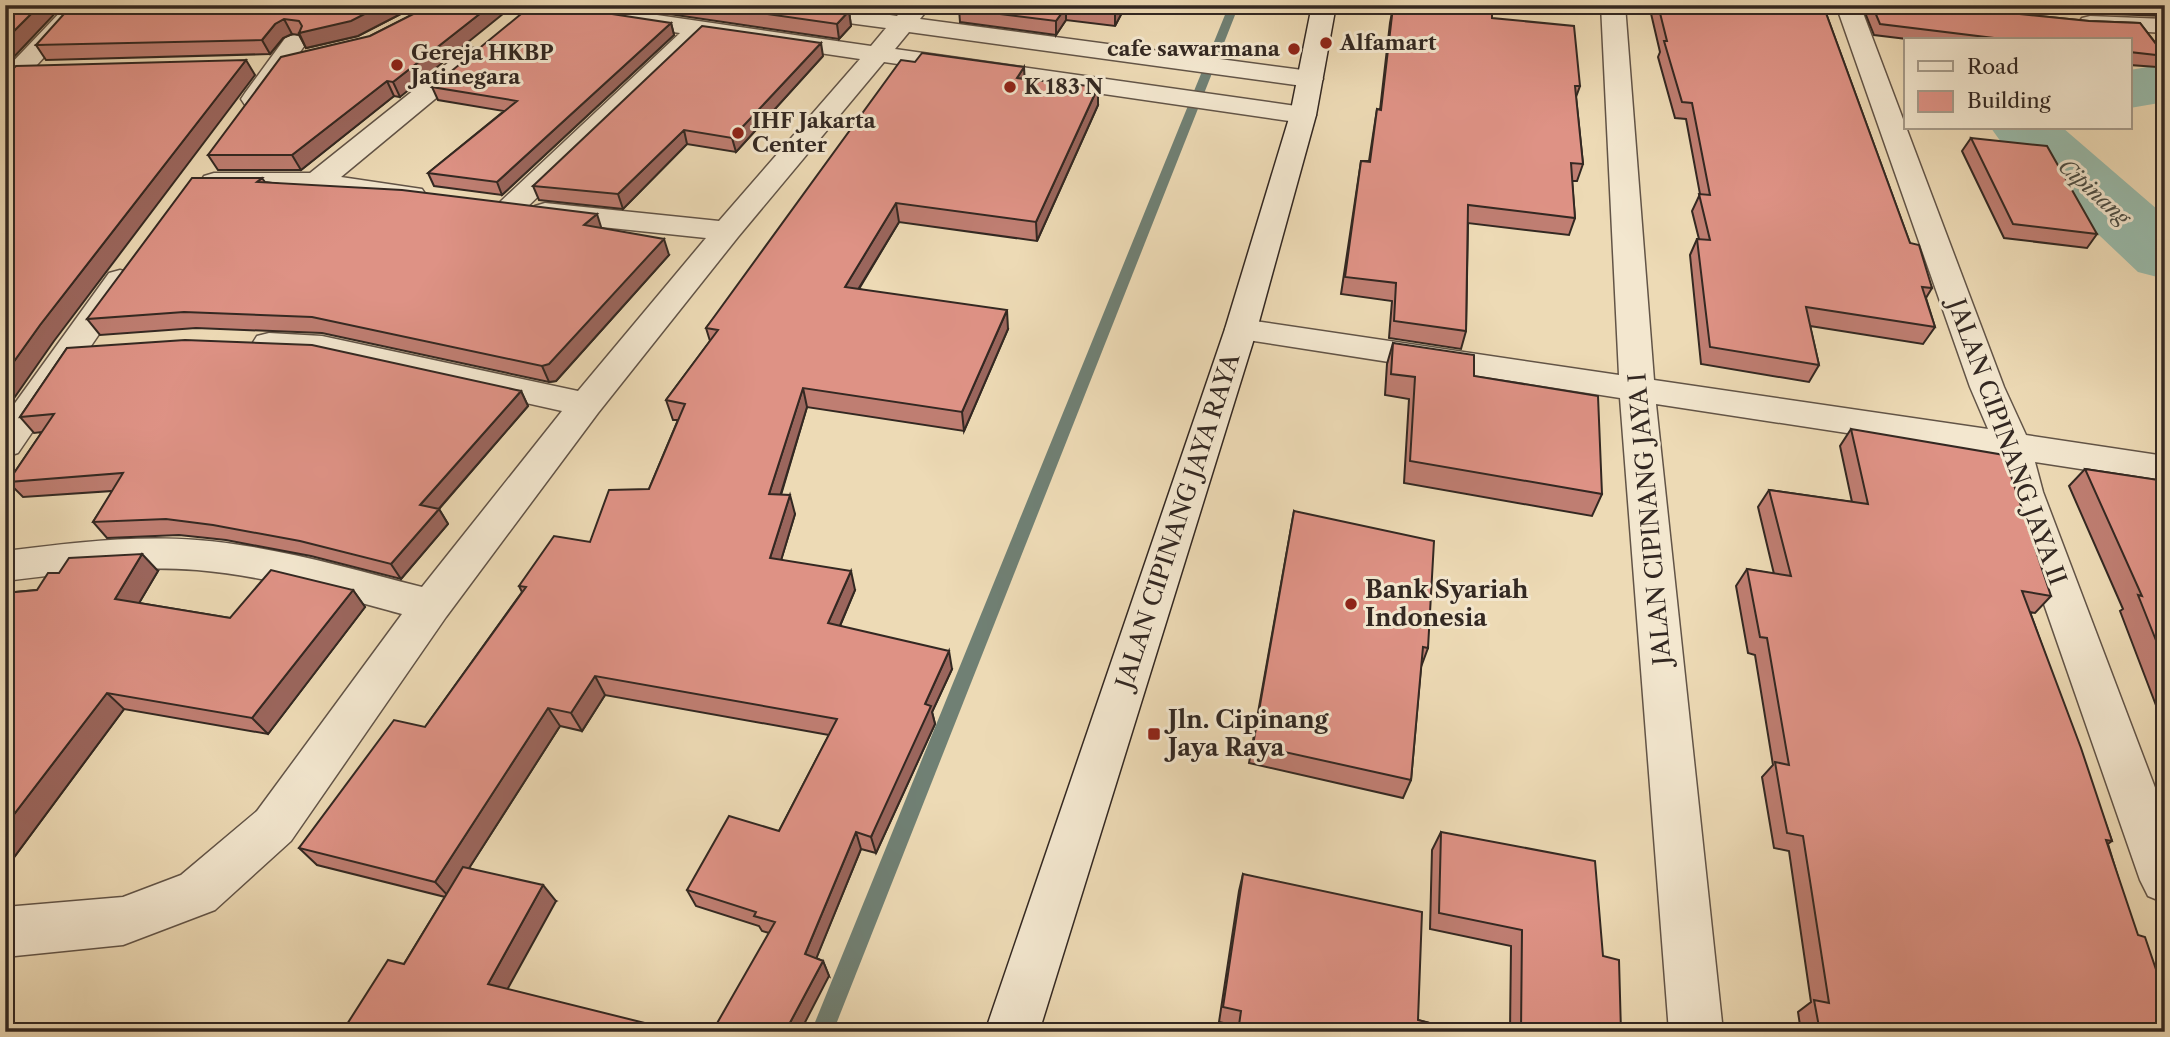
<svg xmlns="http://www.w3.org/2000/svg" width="2170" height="1037" viewBox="0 0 2170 1037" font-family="'Libre Caslon Text',serif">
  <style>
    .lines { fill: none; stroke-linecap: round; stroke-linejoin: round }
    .stream { fill: #708074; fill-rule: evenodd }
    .river { fill: #99bbab; fill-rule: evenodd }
    .street-casing { stroke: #625447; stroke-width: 3 }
    .secondary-casing { stroke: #332822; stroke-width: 3 }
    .street { fill: #f3e7cf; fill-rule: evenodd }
    .secondary { fill: #f3e7cf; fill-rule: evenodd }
    .wall { fill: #bf7e72; stroke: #332822; stroke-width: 2 }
    .shaded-wall { fill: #9b665d; stroke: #332822; stroke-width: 2 }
    .building { fill: #de9285; stroke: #332822; stroke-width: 2 }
    .poi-dot { fill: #8f2418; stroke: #f3e7cf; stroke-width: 2.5 }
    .labels { text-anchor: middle; stroke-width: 6; stroke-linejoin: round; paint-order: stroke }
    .far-poi-label { font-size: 21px; font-weight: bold; fill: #332822; stroke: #f3e7cf; text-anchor: start }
    .far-water-label { font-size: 21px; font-style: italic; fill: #4c4d44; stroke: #f3e7cf }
    .street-label { font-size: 24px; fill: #332822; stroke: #f3e7cf }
    .poi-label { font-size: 24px; font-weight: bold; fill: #332822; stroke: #f3e7cf; text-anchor: start }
  </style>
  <rect width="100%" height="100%" fill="#eddab5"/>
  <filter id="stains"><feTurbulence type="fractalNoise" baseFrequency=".00286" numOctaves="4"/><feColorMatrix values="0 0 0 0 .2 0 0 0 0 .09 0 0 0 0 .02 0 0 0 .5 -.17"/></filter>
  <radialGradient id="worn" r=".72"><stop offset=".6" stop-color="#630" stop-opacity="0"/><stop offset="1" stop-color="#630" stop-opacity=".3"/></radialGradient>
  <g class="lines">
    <path class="stream" d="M1229 5H1239L833 1032H811Z"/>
    <path class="river" d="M2165 64V102L2130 108V70Z
      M1991 128H2063L2165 216V279L2138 272 2001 142Z"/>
    <defs>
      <path id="street" d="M67 5H92L14 90 5 93V70Z
        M525 5H588L871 46 886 28 766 12 758 10 754 5H820L897 16 906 5H931L920 19 1310 71 1319 74 1323 79 1319 84 1310 87 909 32 895 49 1303 107 1312 109 1316 115 1312 121 1303 123 884 62 738 237 598 413 446 617 291 841 215 910 123 945 5 957V907L123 897 181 875 257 811 402 614C335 596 267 576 197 570 133 565 69 573 5 581V551C69 543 133 535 197 540 274 546 348 568 422 587L562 411 322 358 257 352 252 344 257 336 269 333 322 336 578 391 706 238 545 221 535 218 530 212 535 206 545 203 719 221 860 59 704 36 520 214 510 217 500 214 495 208 500 202 680 33 537 12 529 10Z
        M1601 5H1625L1654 380 1988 429 1970 387 1836 5H1860L2004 387 2026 435 2165 456V482L2035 462 2043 492 2165 814V903L2148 896 2140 880 2005 492 1997 456 1656 404 1723 1032H1669L1620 398 1241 339 1229 336 1225 329 1229 322 1241 319 1619 375Z
        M2090 16 2165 19V33L2082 28 2078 23 2082 18Z
        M295 35 304 37 307 42 263 105 254 107 245 105 241 99 245 93 286 37Z
        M473 48 482 50 485 55 482 60 341 177 422 189 426 195 422 201 412 204 317 191H214L204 188 200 182 204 176 214 173H310L464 50Z
        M120 270 131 273 136 280 18 453 5 457V417L109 273Z"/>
      <path id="secondary" d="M1312 5H1336L1316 115 1257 329 1039 1032H985L1225 329 1290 115Z"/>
    </defs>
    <use href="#street" class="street-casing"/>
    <use href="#secondary" class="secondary-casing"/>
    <use href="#street" class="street"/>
    <use href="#secondary" class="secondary"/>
  </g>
  <path class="wall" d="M418 5 358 36 306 48 299 35 292 34 283 38 270 54 46 60 36 45Z
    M431 5 400 97 394 96 301 170H218L208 155 370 36Z
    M608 5H802L849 11 851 26 839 39Z
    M840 5H870L867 9Z
    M1126 5 1115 26 1066 20 1056 35 960 22 959 9Z
    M1400 5H1492V18L1580 86 1576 97 1583 164 1577 181H1572L1575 218 1569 235 1468 223 1466 331 1461 349 1389 338 1392 301 1341 294 1361 161H1369L1377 109 1380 110 1390 23 1393 7 1400 8Z
    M1649 5H1823L1910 243 1932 288 1926 298 1935 327 1923 344 1810 326 1819 365 1809 382 1701 364 1690 255 1697 239H1699L1692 211 1700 194 1686 119 1675 118 1658 57 1660 52Z
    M1862 5H1931L2089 21 2140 23 2165 55V57L2157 67 2130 65V40H1915L1874 35Z
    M2005 5H2165V16L2082 13Z
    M671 23 674 35 502 195 434 186 428 173 504 111 438 100 432 87Z
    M823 56 736 152 687 144 623 209 539 200 533 186Z
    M915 62 1024 67V79L1098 105 1037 241 899 222 859 289 1008 329 964 431 807 407 781 495 795 514 781 560 855 590 840 626 952 669 932 712 935 724 876 853 861 849 816 958 823 961 829 976 769 933 762 931 759 926 696 906 687 890 779 831 829 735 605 695 582 731 560 726 469 868 556 901 404 964 445 897 317 865 299 848 425 727 522 592 519 586 590 542 649 489 678 420H673L666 400 710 341 706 328Z
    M1971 138 2097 234 2087 248 2004 238 1962 151Z
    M262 178 265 182 602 228 669 255 556 381 549 382 322 333 196 328 100 335 87 319Z
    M1393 343 1474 376 1602 494 1592 516 1404 483 1409 399 1385 395 1387 364Z
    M67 348 521 391 528 406 439 509 448 524 401 579 311 556 226 540 179 535 107 538 93 522 113 491 23 497 8 482 42 432 34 433 20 417Z
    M1851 429 2051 596 2035 613 2030 612 2112 841 2108 844 2165 1032H1801L1798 1012 1811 1002 1789 851 1774 848 1762 777 1773 765 1755 655 1748 653 1736 586 1747 569 1774 574 1758 507 1769 490 1852 502 1840 446Z
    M2085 469 2165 481V729L2120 611 2123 609 2069 486Z
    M1294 511 1428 648 1421 667 1411 780 1403 798 1249 763Z
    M158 571 139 603 230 618 353 590 365 607 268 734 124 709 9 864H5V593L37 590Z
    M1441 832 1603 956 1621 1032H1510L1511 946 1430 929 1432 850Z
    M1243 874 1418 1020 1464 1032H1236L1237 1026 1219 1022 1239 891Z"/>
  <path class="shaded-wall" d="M40 5H63L11 60 5 61V40Z
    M382 5H418L358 36 306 48 299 33Z
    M491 5H514L400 97 393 82Z
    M1119 5H1126L1115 26V13Z
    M1066 7V20L1056 35V21Z
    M849 11 851 26 839 39 837 24Z
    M284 19 292 34 283 38 270 54 262 40 275 24Z
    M671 23 674 35 502 195 497 182Z
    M821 43 823 56 736 152 732 138Z
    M246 60 255 75 54 341 5 411V374L40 325Z
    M1024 67 1025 85 1017 78Z
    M387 81 394 96 301 170 292 155Z
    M1098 87V105L1037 241 1036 222Z
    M684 130 687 144 623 209 618 194Z
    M896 203 899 222 848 306 845 287Z
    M597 214 602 230 584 225Z
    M664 239 669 255 556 381 549 382 542 366Z
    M1007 310 1008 329 964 431 962 412Z
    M803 388 807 407 775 513 769 494Z
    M521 391 528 406 429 520 420 505Z
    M790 495 795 514 776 577 770 558Z
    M439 509 448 524 401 579 391 564Z
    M142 554 158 571 132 615 115 599Z
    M851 571 855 590 833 642 828 623Z
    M353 590 365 607 268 734 252 718Z
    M949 651 952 669 932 712 935 724 876 853 871 837 925 704Z
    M595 676 605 695 582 731 571 713Z
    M107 693 124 709 9 864 5 861V826Z
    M548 708 560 726 450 898 435 882Z
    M856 832 861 849 812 969 805 954Z
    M543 885 556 901 502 999 488 984Z
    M823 961 829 976 800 1032H785Z
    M5 1027 15 1032H5Z"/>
  <path class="building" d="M5 5H40L5 40Z
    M72 5H382L351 21 299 33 302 26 299 21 284 19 275 24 262 40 36 45Z
    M431 5H491L393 82 387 81 292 155H208L281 57 370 36Z
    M532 5H553L671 23 497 182 428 173 517 101 432 87Z
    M705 5H802L849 11 837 24Z
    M961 5H1119L1115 13 1066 7 1056 21 959 9Z
    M1402 5H1492V18L1574 26 1580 86H1575L1583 164 1571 163 1575 218 1468 205 1466 331 1394 321 1396 283 1345 277 1361 161 1370 162 1377 109 1381 110 1393 7 1402 8Z
    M1658 5H1823L1910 243 1919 245 1932 288 1922 287 1935 327 1806 307 1819 365 1710 347 1697 239 1710 240 1699 194 1710 195 1692 103 1682 102 1664 41H1667Z
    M1872 5H1931L2089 21 2140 23 2165 56 2130 52V40H2003L2002 39 1880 24Z
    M702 26 821 43 732 138 684 130 618 194 533 186Z
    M922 53 1024 67 1017 78 1098 87 1036 222 896 203 845 287 1007 310 962 412 803 388 769 494 790 495 770 558 851 571 828 623 949 651 925 704 931 706 871 837 856 832 805 954 823 961 785 1032H712L775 922 754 916 756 912 687 890 729 816 779 831 837 719 595 676 571 713 548 708 435 882 299 848 394 720 425 727 526 587 519 586 554 536 590 542 609 490 649 489 685 404 666 400 718 330 706 328 901 60 915 62Z
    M246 60 40 325 5 374V74L8 73 16 66Z
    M1971 138 2047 146 2097 234 2013 224Z
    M192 178H262L257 182 402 190 597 214 584 225 664 239 549 364 542 366 312 317 184 312 87 319Z
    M185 340 312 345 521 391 420 505 439 509 391 564 300 541 213 525 166 519 93 522 123 473 8 482 54 414 20 417 67 348Z
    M1393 343 1474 355V376L1598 396 1602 494 1410 461 1415 377 1391 374Z
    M1851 429 2004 455 2051 596 2022 591 2081 748 2112 841 2106 840 2138 935 2145 937 2165 996V1032H1820L1814 1000 1829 1003 1803 836 1787 833 1775 762 1789 765 1767 638 1760 637 1747 569 1791 576 1769 490 1868 504Z
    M2085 469 2165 481V663L2138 595 2142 596Z
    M1294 511 1434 541 1428 648 1423 647 1411 780 1253 745Z
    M142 554 115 599 230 618 271 570 353 590 252 718 107 693 5 826V593L37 590 48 573H59L69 558Z
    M1441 832 1595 861 1603 956 1619 960 1621 1032H1521L1522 930 1439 913Z
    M463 867 543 885 488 984 681 1032H342L388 960 404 964Z
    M1243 874 1422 912 1418 1020 1464 1032H1238L1241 1011 1223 1007Z"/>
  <g class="poi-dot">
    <circle cx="1326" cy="43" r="7"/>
    <circle cx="1294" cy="49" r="7"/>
    <circle cx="397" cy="65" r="7"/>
    <circle cx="1010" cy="87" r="7"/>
    <circle cx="738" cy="133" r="7"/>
    <circle cx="1351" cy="604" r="7"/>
    <rect x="1147" y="727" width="14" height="14" rx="3.5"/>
  </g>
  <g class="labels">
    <g class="far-poi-label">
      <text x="1340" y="50">Alfamart</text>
      <text x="1280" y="56" text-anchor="end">cafe sawarmana</text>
      <text x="411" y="60">Gereja HKBP<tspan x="411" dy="24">Jatinegara</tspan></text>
      <text x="1024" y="94">K 183 N</text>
      <text x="752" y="128">IHF Jakarta<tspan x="752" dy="24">Center</tspan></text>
    </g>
    <g class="far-water-label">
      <text transform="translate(2094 192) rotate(42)" y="7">Cipinang</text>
    </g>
    <g class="street-label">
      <text transform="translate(2007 442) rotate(70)" y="8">JALAN CIPINANG JAYA II</text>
      <text transform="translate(1650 519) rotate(-95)" y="8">JALAN CIPINANG JAYA I</text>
      <text transform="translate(1178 521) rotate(-72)" y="8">JALAN CIPINANG JAYA RAYA</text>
    </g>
    <g class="poi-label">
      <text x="1365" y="598">Bank Syariah<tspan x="1365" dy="28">Indonesia</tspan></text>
      <text x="1168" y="728">Jln. Cipinang<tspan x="1168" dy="28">Jaya Raya</tspan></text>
    </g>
  </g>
  <rect width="2170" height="1037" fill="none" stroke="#eddab5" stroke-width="28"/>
  <rect x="7" y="7" width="2156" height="1023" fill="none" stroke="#332822" stroke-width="3.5"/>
  <rect x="14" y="14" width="2142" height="1009" fill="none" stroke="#332822" stroke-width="2"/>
  <rect x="1904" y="38" width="228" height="91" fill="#f3e7cf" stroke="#a69b8a" stroke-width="2"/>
  <rect x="1918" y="61" width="35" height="10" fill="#f3e7cf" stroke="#a69b8a" stroke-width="2"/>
  <text x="1967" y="74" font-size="21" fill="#332822">Road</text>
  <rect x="1918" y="91" width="35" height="21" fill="#de9285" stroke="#a69b8a" stroke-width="2"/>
  <text x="1967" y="108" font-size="21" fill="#332822">Building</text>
  <rect width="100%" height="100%" filter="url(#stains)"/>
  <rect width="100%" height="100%" fill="url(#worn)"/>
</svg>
